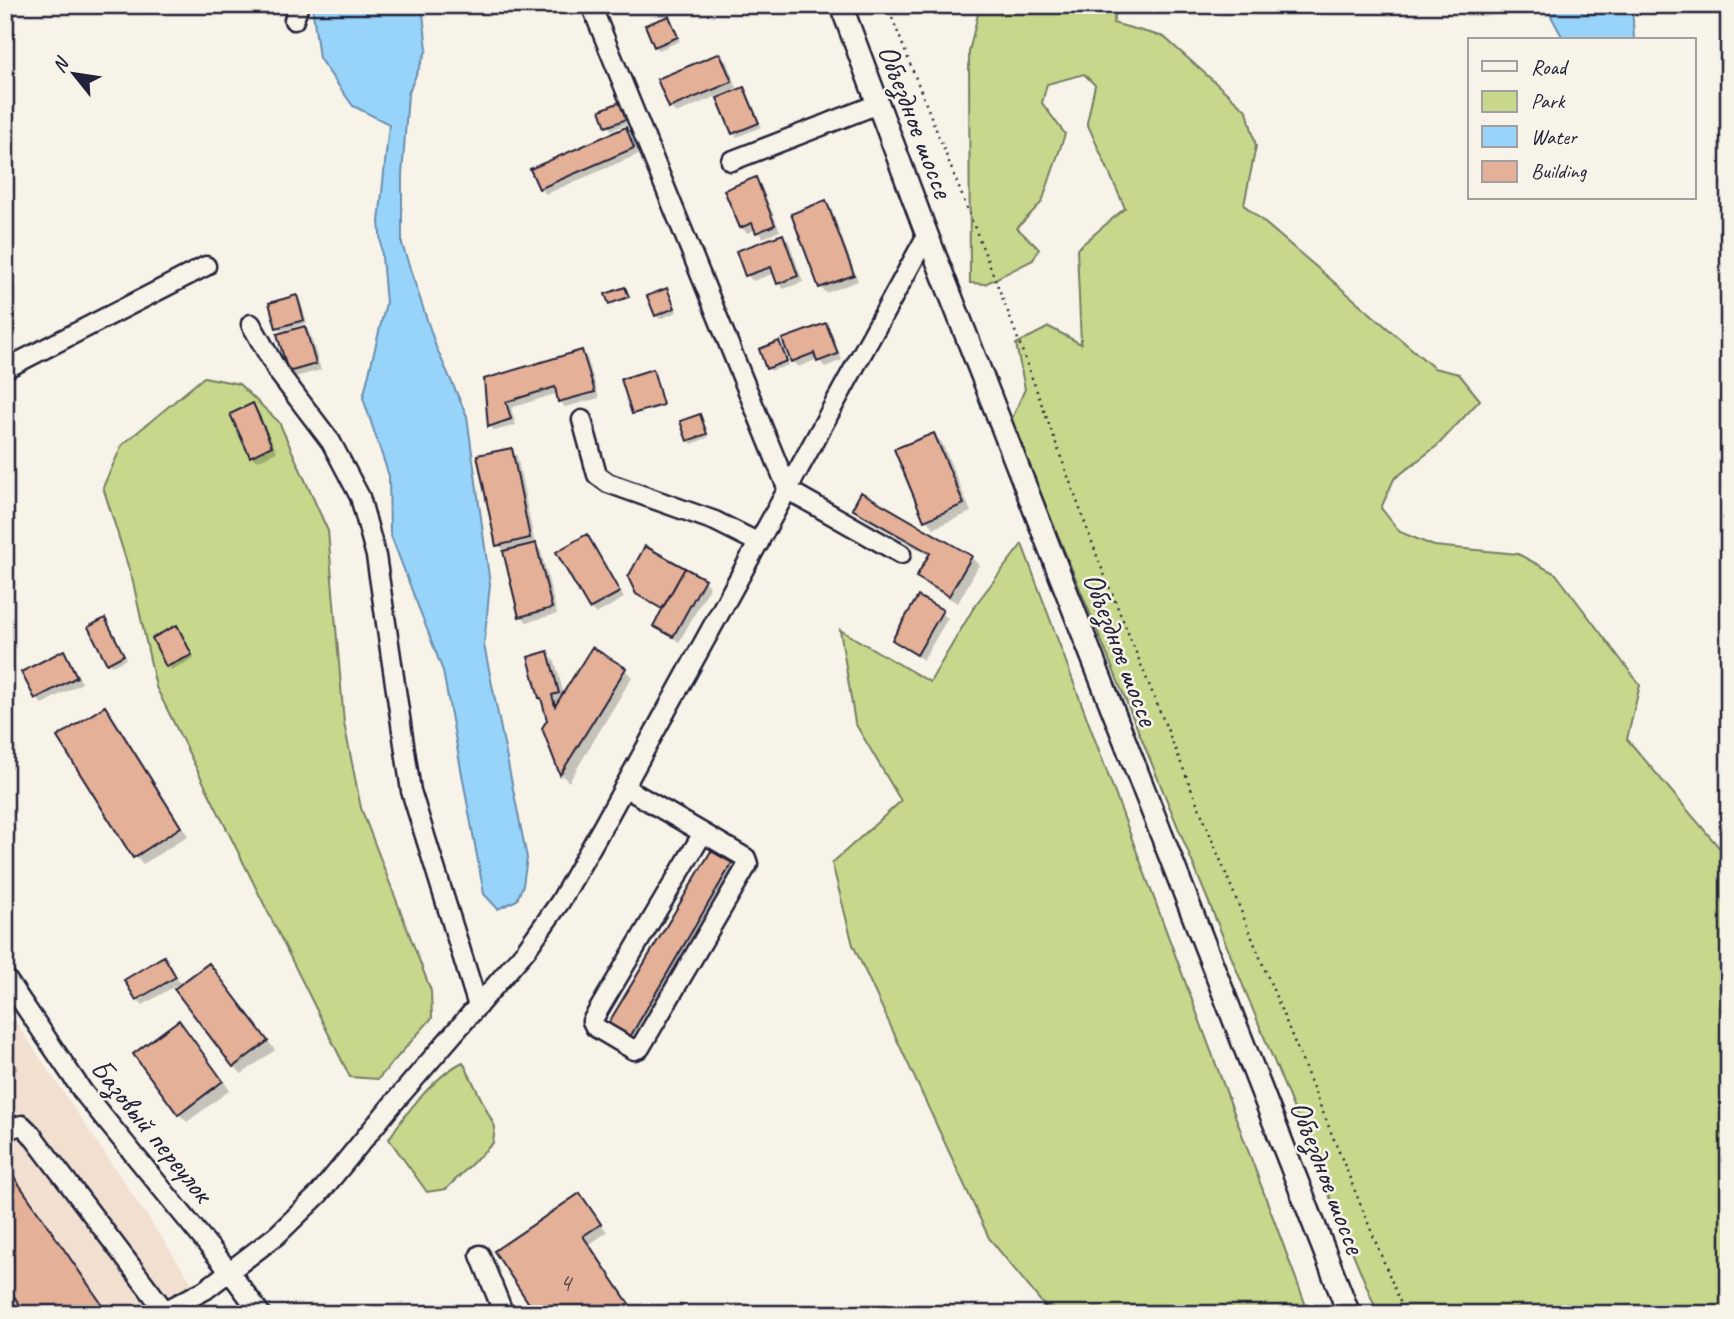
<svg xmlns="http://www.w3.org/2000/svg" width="1734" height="1319" viewBox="0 0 1734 1319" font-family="Caveat,sans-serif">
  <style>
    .built { fill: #f1dfd0 }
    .green { fill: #c7d88c; stroke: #747d64; stroke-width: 2 }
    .water { fill: #98d4f9; stroke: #698dad; stroke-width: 2 }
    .shadow { fill: #0003 }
    .building { fill: #e4b097; stroke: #22223b; stroke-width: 2 }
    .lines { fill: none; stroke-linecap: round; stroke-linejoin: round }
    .minor-casing { stroke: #22223b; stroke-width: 23 }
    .major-casing { stroke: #22223b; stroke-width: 26 }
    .path { stroke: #22223b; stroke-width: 2.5; stroke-dasharray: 2 5; stroke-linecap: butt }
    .minor { stroke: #f7f3e8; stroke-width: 18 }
    .major { stroke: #f7f3e8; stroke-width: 21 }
    .labels { text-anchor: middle; stroke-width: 5; stroke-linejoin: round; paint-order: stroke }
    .number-label { font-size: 26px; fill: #524652 }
    .street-label { font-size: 30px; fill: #22223b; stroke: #f7f3e8 }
  </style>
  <rect width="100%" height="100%" fill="#f7f3e8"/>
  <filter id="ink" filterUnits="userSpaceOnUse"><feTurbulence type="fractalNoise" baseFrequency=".0143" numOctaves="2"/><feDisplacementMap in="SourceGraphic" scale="14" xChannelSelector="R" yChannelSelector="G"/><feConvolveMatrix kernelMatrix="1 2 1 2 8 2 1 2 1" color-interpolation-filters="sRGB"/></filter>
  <g filter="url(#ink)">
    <path class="built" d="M5 1006 213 1314H5Z"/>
    <path class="green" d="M980 5H1118L1113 23 1164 37 1247 111 1256 146 1244 205 1434 368 1459 374 1480 400 1438 445 1394 479 1381 508 1400 532 1434 546 1518 554 1556 574 1640 685 1627 739 1729 859V1314H1378L1011 421 1025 389 1016 344 1049 327 1081 344 1077 249 1125 208 1087 123 1095 85 1084 74 1047 84 1042 103 1065 134 1042 202 1017 228 1039 249 1033 260 985 284 970 283 969 52Z
      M204 377 239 384 279 422 328 531 344 723 361 808 431 991 432 1018 378 1079 350 1077 156 687 133 582 103 487 122 445Z
      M1022 544 1309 1314H1051L989 1238 853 945 832 863 901 801 855 723 840 630 930 682 976 604Z
      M463 1062 495 1127 493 1143 446 1189 427 1192 389 1139C405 1113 436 1075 463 1062Z"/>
    <path class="water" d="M312 5H422L427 49 408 94 402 176V244L436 347 467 416 490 584 484 645 527 858 523 885 517 900 498 909 484 894 443 671 390 533 389 476 363 398 386 303 379 222 389 124 353 106 319 58Z
      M1545 5H1632L1634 40H1564Z"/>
    <path class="shadow" d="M668 18 680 41 659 50 655 46Z
      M720 55 726 61 737 88 676 113 670 107Z
      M744 90 761 127 737 137 733 133Z
      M620 104 629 123 612 130 608 126Z
      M625 130 631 135 639 154 546 194 540 188Z
      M756 179 761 185 780 231 763 238 757 229 747 233 741 227Z
      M825 202 831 208 858 281 826 293 820 287Z
      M783 236 789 242 803 282 784 289 778 283 775 273 753 281 747 275Z
      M667 290 677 312 660 319 656 315Z
      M297 297 300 300 307 323 281 331 278 327Z
      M826 325 831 331 842 360 825 367 818 359 798 367 792 361Z
      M305 328 310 334 321 370 295 377 290 371Z
      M779 343 789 365 771 371 768 368Z
      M582 352 587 358 599 398 565 407 560 401 558 393 511 408 516 425 495 431 489 426 486 380Z
      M654 372 664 406 635 414 633 413Z
      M252 405 258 411 277 452 257 461 251 456Z
      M699 416 709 437 692 444 689 440Z
      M934 435 942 443 971 512 934 528 926 520Z
      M511 450 517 456 535 545 541 551 557 614 527 622 521 616 505 550 497 545Z
      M854 509 971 557 979 565 958 603 926 585 918 577 930 556 862 517Z
      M586 536 592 542 624 598 596 614 590 608 558 552Z
      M646 549 704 581 710 587 679 642 655 625 663 610 644 600 638 593Z
      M919 598 948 618 923 660 894 640Z
      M105 620 126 659 112 666 108 663Z
      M177 627 194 659 171 670 154 638Z
      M63 652 69 658 82 683 42 704 36 698Z
      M547 653 555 661 564 695 624 669 632 677 569 782 561 774 544 729 549 720 540 697Z
      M105 708 113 716 188 836 143 864 135 856Z
      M711 853 731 865 739 873 638 1044 618 1032 610 1024Z
      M164 958 180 983 143 1005 137 999Z
      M209 965 275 1050 242 1074 234 1066Z
      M179 1023 230 1090 187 1122 179 1114Z
      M5 1043 18 1069 5 1076Z
      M5 1166 107 1312 105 1314H29Z
      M580 1195 607 1232 590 1244 636 1314H538Z"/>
    <path class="building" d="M669 16 678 37 654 47 645 25Z
      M720 53 732 82 669 108 657 79Z
      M744 87 759 123 732 134 717 98Z
      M620 102 627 119 606 127 600 110Z
      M626 127 634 148 539 189 530 169Z
      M756 177 775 225 756 233 752 223 740 228 724 190Z
      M826 200 854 275 819 288 791 214Z
      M783 234 798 276 777 284 771 267 745 276 736 251Z
      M625 287 629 297 609 304 605 294Z
      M667 288 675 308 655 316 647 296Z
      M297 295 304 320 276 328 269 303Z
      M826 323 838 354 817 362 814 353 791 362 782 339Z
      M305 326 316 364 288 372 277 334Z
      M779 341 787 361 766 369 759 349Z
      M582 350 595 392 558 402 555 387 506 402 511 419 488 427 484 379Z
      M653 369 663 405 632 414 621 379Z
      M253 403 272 446 250 457 230 414Z
      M700 414 707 434 687 441 680 421Z
      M934 433 964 504 924 521 894 449Z
      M512 448 530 538 496 546 477 455Z
      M861 492 972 556 949 596 916 577 930 553 852 509Z
      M587 534 620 592 589 609 556 552Z
      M536 543 552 608 519 617 503 551Z
      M645 546 685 568 662 609 636 594 628 577Z
      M685 568 705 579 673 637 653 626Z
      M918 596 943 610 917 655 892 640Z
      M105 618 124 655 107 664 88 627Z
      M177 625 192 655 166 667 152 638Z
      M592 647 626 668 560 775 542 728 547 720 541 698H539L528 657 548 651 559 693 552 695 555 706Z
      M64 650 77 677 35 699 21 672Z
      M105 706 181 827 133 858 57 737Z
      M711 851 732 863 630 1037 608 1024Z
      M164 956 176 977 136 1000 124 980Z
      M209 963 268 1041 233 1067 174 989Z
      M179 1020 223 1081 178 1115 133 1054Z
      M5 1164 101 1303 85 1314H26L5 1283Z
      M580 1193 601 1224 583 1236 636 1314H536L494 1251Z"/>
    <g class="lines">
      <defs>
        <path id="minor" d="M591 5 788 490 901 554
          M294 20 299 5
          M731 161 878 104
          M251 324 278 372 331 442 360 497 376 556 411 791 478 1006
          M5 369 206 266
          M582 420 597 475 608 483 715 521 759 543
          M624 787 746 858 748 864 640 1048 634 1050 595 1027 592 1021 703 833
          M5 977 83 1092 229 1271 261 1314
          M5 1130 22 1125 31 1134 165 1311
          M480 1255 504 1314
          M159 1314 205 1290 277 1235 319 1194 391 1106 526 950 560 902 603 826 927 235"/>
        <path id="major" d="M841 5 927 235 1349 1314"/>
      </defs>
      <use href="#minor" class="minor-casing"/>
      <use href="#major" class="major-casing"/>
      <path class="path" d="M887 5 1008 312 1100 564 1405 1314"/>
      <use href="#minor" class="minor"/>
      <use href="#major" class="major"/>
    </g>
  </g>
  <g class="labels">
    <g class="number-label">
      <text x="565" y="1291">4</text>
    </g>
    <g class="street-label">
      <text transform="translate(916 121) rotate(69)" y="10">Объездное шоссе</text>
      <text transform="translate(1121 649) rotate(69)" y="10">Объездное шоссе</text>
      <text transform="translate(152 1130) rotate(51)" y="10">Базовый переулок</text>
      <text transform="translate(1328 1177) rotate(69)" y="10">Объездное шоссе</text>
    </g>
  </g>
  <rect width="1734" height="1319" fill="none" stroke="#f7f3e8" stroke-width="28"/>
  <rect x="14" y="14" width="1706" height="1291" fill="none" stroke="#22223b" stroke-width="2.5" filter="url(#ink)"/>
  <rect x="1468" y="38" width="228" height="161" fill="#f7f3e8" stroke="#a29fa3" stroke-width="2"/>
  <rect x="1482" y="61" width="35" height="10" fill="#f7f3e8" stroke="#a29fa3" stroke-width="2"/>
  <text x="1531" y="74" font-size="21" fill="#22223b">Road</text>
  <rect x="1482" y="91" width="35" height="21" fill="#c7d88c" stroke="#a29fa3" stroke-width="2"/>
  <text x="1531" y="108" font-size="21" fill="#22223b">Park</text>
  <rect x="1482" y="126" width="35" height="21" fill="#98d4f9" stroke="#a29fa3" stroke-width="2"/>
  <text x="1531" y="144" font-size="21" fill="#22223b">Water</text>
  <rect x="1482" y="161" width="35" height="21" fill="#e4b097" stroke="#a29fa3" stroke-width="2"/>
  <text x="1531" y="178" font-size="21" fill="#22223b">Building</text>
  <g transform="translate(74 74) rotate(300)" stroke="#f7f3e8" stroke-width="5" paint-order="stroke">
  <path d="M0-5L12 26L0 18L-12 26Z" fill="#22223b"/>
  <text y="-10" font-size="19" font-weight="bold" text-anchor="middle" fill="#22223b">N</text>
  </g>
</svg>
